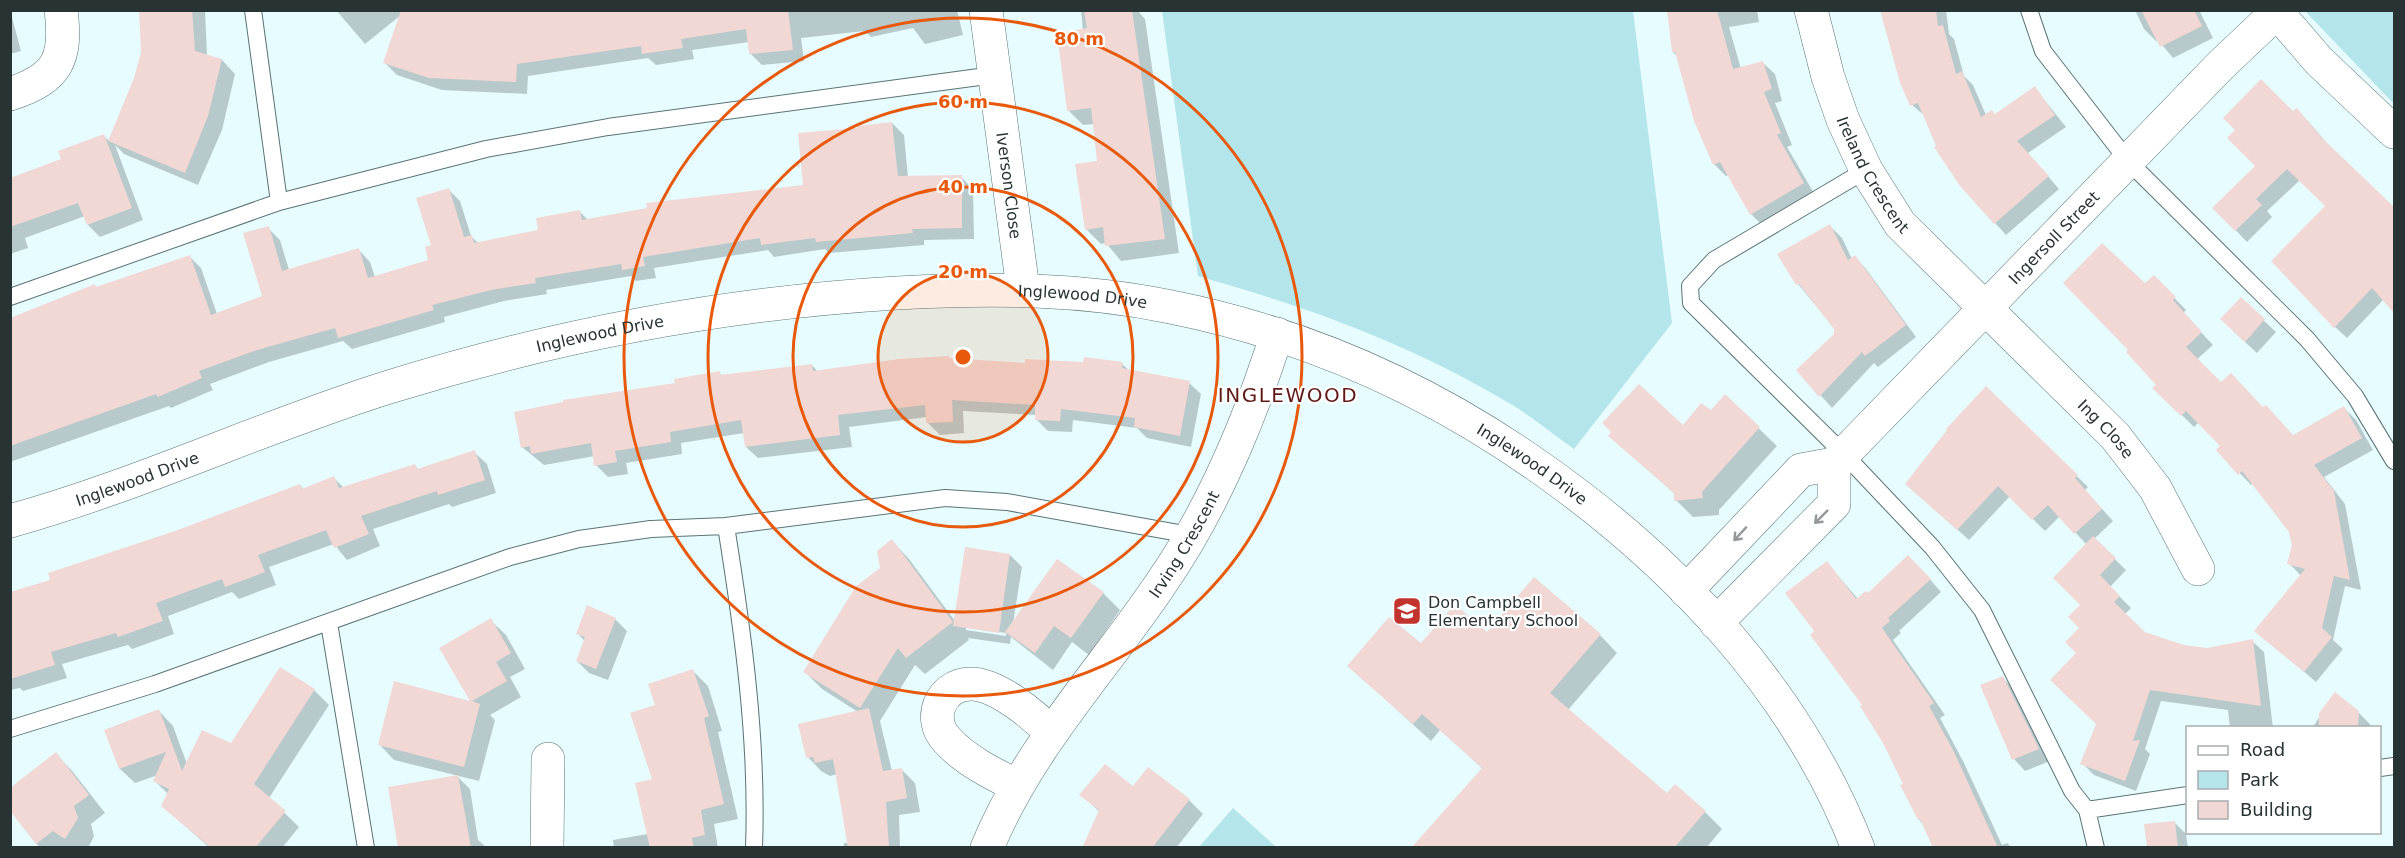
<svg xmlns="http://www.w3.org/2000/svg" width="2405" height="858" font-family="'DejaVu Sans',sans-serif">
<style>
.green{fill:#b3e5ea}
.shadow{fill:#0003;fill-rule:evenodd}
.building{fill:#f1d8d4}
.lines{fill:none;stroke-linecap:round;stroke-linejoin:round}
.lane-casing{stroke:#5b7375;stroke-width:18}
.street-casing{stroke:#5b7375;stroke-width:34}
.secondary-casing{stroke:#5b7375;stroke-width:34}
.lane{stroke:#fff;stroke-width:16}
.street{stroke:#fff;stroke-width:33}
.secondary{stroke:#fff;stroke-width:33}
.oneway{stroke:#94999a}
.ring{fill:none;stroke:#e8590c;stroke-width:3}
.labels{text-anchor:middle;stroke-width:4.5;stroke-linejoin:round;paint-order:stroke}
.street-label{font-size:16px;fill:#283334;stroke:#fff}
.poi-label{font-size:16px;fill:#283334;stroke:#fff;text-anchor:start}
.quarter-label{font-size:20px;letter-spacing:1.5px;fill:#5f1a16;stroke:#fff}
.centre{fill:#e8590c;stroke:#fff;stroke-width:3}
.ring-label{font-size:18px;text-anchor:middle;font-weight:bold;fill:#e8590c;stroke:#fff;stroke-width:4.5;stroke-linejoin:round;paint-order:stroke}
</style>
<rect width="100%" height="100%" fill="#e7fcfe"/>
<!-- green -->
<path class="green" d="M2308,10L2394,11V104L2306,12Z
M1162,11H1633L1672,323L1574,449C1554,435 1535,419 1514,406C1413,345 1311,308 1198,276Z
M1233,808L1276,847H1199Z"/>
<!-- shadow -->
<path class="shadow" d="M10,10L21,51L10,54Z
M141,10H205L207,56L222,60L235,74L222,130L198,185L124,154L115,145L143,220L100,237L88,225L85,216L25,238L28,248L10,254V179L63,160L104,136L109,141L135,79L143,52Z
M336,10H957L963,35L925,44L913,28L871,37L865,31L801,38L804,61L762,65L750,53L749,42L692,50L694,59L656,65L648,58L528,76L527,94L442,90L397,75L385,63L401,15L365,44Z
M1081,10H1137L1145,19L1179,253L1121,261L1106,243L1101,244L1086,229L1099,162L1094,124L1083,125L1068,110L1083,31Z
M1668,10H1757L1759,22L1729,27L1741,69L1763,63L1775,74L1782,101L1775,103L1792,145L1787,147L1815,195L1763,226L1751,214L1729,175L1726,176L1714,164L1677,56L1673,52Z
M1883,10H1946L1949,34L1954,39L1964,76L1973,85L1986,115H1995L2035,88L2066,127L2028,153L2059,189L2006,235L1961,185L1938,146L1925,116L1912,105Z
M2135,10H2199L2213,38L2173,58L2158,40L2156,41L2144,29Z
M2293,113L2308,121L2331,148L2394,210V311L2384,299L2347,338L2335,327L2327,207L2300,180L2267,211L2272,217L2247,242L2214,208L2257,166Z
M892,123L904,135L908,177H961L973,189L974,239L924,240V245L829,253L825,249L774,257L768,250L654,268L656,278L636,281L631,276L546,290L547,294L504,301L444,317L445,322L352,349L343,341L269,362L210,384L213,390L171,408L169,406L10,462V319L189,256L201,268L217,314L263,297L268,228L280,240L289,270L358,249L370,262L375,277L430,261L448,189L460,201L471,236L479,244L540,231L579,211L589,221L804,187L859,130Z
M1830,226L1842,238L1852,259L1855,257L1866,269L1916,337L1878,367L1874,363L1832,408L1798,370L1836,335L1835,329L1798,284Z
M2154,277L2186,310L2183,313L2213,345L2196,360L2221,384L2264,409L2294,436L2344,408L2356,420L2373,450L2324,477L2345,504L2361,590L2345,586L2333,640L2343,649L2316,682L2256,631L2301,576L2289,563L2293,545L2291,531L2254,483L2251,485L2218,450L2223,446L2199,422L2194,427L2154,388L2158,385L2145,285Z
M2241,299L2276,332L2257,353L2233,331Z
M951,360L1027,364H1122L1130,371L1189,383L1201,394L1191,447L1147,438L1137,428L1073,420L1072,432L1048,431L1036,419V415L963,411L964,433L940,435L928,423L927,417L849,427L852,447L758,458L746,447L744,433L681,443L682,454L626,463L628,474L608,477L596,465L595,456L544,465L522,447L677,384L719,373L723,376L812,365L818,372Z
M1986,388L2088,487L2085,490L2113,521L2094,539L2126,570L2110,587L2131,608L2125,614L2144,633L2184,646L2207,649L2252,641L2264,652L2273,728H2230L2228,710L2161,701L2145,749L2150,754L2136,791L2094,775L2082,763L2097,724L2078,653L2087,545L2060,516L2045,531L2010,496L1969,540L1919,495Z
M1725,396L1777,446L1719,510V515L1693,517L1676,500V495L1610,436L1683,427L1711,412Z
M474,452L487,464L496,493L452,507L449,504L373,529L380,546L347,560L334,544L269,567L276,585L239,599L232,592L168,616L174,634L132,649L128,645L62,664L67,678L23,691L20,688L10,690V593L52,581L300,485L304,490L334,478L344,488L415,466L419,470Z
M892,541L909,559L955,621L1010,555L1022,567L1013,623L1103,593L1120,610L1089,655L1072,642L1053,670L1011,637L1010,644L968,638L969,640L925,674L915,665L880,721L892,771L901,769L915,783L920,812L899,815L900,848H844V843H849L837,774L830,776L821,771L808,757L858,712L822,689L805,672L882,569ZM966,627L1006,633V636L966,630Z
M1827,563L1858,599L1920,568L1941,592L1899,631L1901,633L1893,640L1945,715L1940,718L1964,763L2002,845L2007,843L2012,848H1938L1919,819L1905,785L1864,705L1816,632Z
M615,619L627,631L608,680L589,673L577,661L585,641L577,633Z
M490,620L506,635L525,669L510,677L521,697L490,715L495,720L479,781L394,760L379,744L473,703L441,649Z
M1487,634L1600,635L1617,653L1568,710L1667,796L1705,812L1722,829L1706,848H1413L1483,769L1440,730L1431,741L1349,666L1421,646Z
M281,669L314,690L329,705L269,798L299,827L282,848H210L178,820L168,794L155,781L158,775L135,783L120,769L106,731L159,711L173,726L187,764L231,745Z
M693,671L708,686L722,731L718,732L738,819L714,824L718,848H614L613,840L648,834L654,780L657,706Z
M2003,678L2015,690L2050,761L2025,771L2014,759Z
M2335,695L2358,712L2370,724V728H2312Z
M56,754L73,772L105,813L91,824L94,836L88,848H40L10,809Z
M458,777L470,789L478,840L487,848H411Z
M1134,788L1189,800L1203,814L1176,848H1083L1100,812L1081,795Z
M2174,822L2186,834L2188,848H2148Z"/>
<!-- building -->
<path class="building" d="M139,10H192L195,51L222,59L208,116L185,173L108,141L134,78L141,52Z
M401,10H788L793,50L749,54L746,29L681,39L683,48L642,54L641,46L517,64L516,82L429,78L383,63Z
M1084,10H1132L1165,239L1105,246L1103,227L1085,230L1075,164L1097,161L1091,108L1067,111L1057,33L1087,28Z
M1667,10H1717L1733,69L1763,61L1772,89L1764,92L1781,133L1777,135L1804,183L1750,215L1720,162L1713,165L1694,121L1675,52H1672Z
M1880,10H1936L1938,26L1943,25L1956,74L1962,71L1981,117L1992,110L1995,114L2035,86L2055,115L2017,141L2049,176L1994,224L1960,186L1934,147L1936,146L1918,103L1910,106L1900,83Z
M2141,10H2194L2202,26L2160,47Z
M2261,79L2293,111L2297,108L2321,137L2394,207V313L2372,288L2334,328L2271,261L2325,206L2287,169L2256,199L2262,205L2235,231L2212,208L2255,166L2227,138L2235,130L2223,118Z
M892,122L898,176L962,175V228L912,229L913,233L816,242L815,238L761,245L760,238L643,257L645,266L622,270L621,264L535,278L536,283L491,290L432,305L434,310L338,338L335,328L257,350L199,371L202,378L158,397L156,394L10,446V318L95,284L96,287L190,255L211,315L262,296L243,233L269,226L282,271L359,248L368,278L428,260L425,247L431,245L416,198L449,188L464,237L472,235L474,243L538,230L536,218L580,210L582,220L647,208L646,203L803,185L798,133L857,128V126Z
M104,134L132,208L87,225L78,203L10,227V178L61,159L58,151Z
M1830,224L1848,260L1855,255L1906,325L1865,356L1862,352L1819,397L1796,370L1834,334V329L1799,284L1796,285L1777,254Z
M2102,243L2145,283L2154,275L2176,297L2173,300L2202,332L2186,347L2221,382L2231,373L2263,407L2266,405L2293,435L2344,406L2362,438L2314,465L2334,491L2350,580L2334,576L2322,628L2332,637L2304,672L2254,631L2305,569L2287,564L2292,545L2289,532L2242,471L2238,475L2216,450L2220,446L2186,411L2181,416L2152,388L2156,385L2126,352L2128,350L2063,283Z
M2241,297L2265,319L2245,342L2220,319Z
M949,356V358L1025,363V359L1083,362L1084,357L1123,362L1122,368L1190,381L1180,436L1134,427L1135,418L1061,409L1060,421L1035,420V405L952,400L953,422L926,423L925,405L838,415L840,435L745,447L741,420L670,432L671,442L615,451L617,462L594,466L591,443L531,454L530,446L521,448L514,412L563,402V400L675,383L674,379L720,371V375L812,364L813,371L899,359Z
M1639,384L1683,425L1701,403L1711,410L1725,394L1760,427L1702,492L1703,498L1674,501V493L1608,436L1611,432L1602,423Z
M1986,386L2078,475L2075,478L2102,509L2074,534L2048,505L2032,520L1998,486L1957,530L1905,484L1947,430L1946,429Z
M475,450L485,480L438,495L437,491L361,516L369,534L334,548L326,530L258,555L265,572L225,587L222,579L156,603L163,621L118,637L116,633L51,652L55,665L10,679V592L50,580L48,573L175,531L300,484L302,489L334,476L339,488L415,464L417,469Z
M2093,536L2116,558L2100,575L2120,596L2114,602L2145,632L2184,645L2207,648L2253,639L2261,706L2150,690L2133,741L2140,740L2125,781L2080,764L2096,724L2050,680L2076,653L2065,642L2079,628L2068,617L2080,605L2053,578Z
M892,539L953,622L906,658L898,648L860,708L803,672L856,586L880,568L877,551Z
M965,547L1010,554L999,633L953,626Z
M1908,555L1931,579L1888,618L1890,621L1882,628L1934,703L1929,706L1953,750L1998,848H1933L1920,819L1918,820L1900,785L1903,784L1883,743L1860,706L1862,705L1810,635L1814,631L1785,593L1827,561L1856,599L1866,591L1868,593Z
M1057,559L1104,592L1071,638L1054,626L1035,653L1005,632Z
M1534,577L1601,634L1550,693L1667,793L1675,784L1706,811L1674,848H1411L1482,768L1422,714L1413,724L1347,666L1389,617L1421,643L1455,604L1487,632Z
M587,605L616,618L596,669L576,661L585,637L576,634Z
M491,618L511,653L496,662L507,681L472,701L480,704L464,767L378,745L394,681L470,701L439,648Z
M280,667L315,689L254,784L286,811L255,848H211L161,806L169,789L153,781L166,752L119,769L104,730L159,709L182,771L202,730L231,743Z
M693,669L709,716L704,718L724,804L701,810L705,835L692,838L694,848H650L635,783L652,779L630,713L655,705L648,684Z
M2003,676L2039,749L2012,760L1980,685Z
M2335,692L2359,711L2358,728H2319V713Z
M869,708L883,771L902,768L907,798L886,802L889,848H848L833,759L815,763L813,757L806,758L798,724Z
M56,752L89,795L74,806L78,818L65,839L53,831L36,844L10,811V788Z
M1105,764L1133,786L1148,767L1190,799L1152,848H1082L1099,810L1079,795Z
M458,775L471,848H398L388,787Z
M2175,821L2178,848H2147L2144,824Z"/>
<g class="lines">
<!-- lane casing -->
<g class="lane-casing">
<path id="lane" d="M253,10L279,202
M2029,10L2043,51L2128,161L2307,339L2355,396L2394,461
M1866,170L1714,260L1690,286L1691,303L1844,454L1932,547L1982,610L2072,791L2087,810L2096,848
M10,297L279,202L486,149L608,127L994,75
M726,526C743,632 758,740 754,848
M329,623L366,848
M10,729L155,684L510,557L579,539L651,529L726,526L945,498L1007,502L1190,535
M2380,768L2394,766
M2087,810L2188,795"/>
</g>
<!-- street casing -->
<g class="street-casing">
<g id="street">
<path id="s1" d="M986,10L1023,289"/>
<path id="s2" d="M1811,10L1828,77L1843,120L1866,170L1900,224L2115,436L2155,488L2198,569"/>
<path d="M2275,10L2319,61L2394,132"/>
<path d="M10,94C59,78 67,58 61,10"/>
<path id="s3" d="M1686,591L1801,470L1834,464L2221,65L2276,13"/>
<path d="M1716,623L1834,504V464"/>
<path d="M1017,786C993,774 965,760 947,740C927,719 940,685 970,684C996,683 1035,716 1051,733"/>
<path d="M547,848L548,759"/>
<path id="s4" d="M987,848C1028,748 1103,670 1162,582C1213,508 1250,419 1277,334"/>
</g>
</g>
<!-- secondary casing -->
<g class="secondary-casing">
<g id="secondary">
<path id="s5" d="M10,521C140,485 261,427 389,387C554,336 725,303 897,293C989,288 1080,288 1171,307C1306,334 1433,391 1545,471C1679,566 1798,693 1858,848"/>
</g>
</g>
<!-- lane -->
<use href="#lane" class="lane"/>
<!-- street -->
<use href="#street" class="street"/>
<!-- secondary -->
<use href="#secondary" class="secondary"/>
</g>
<!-- one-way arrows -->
<defs><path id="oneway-shaft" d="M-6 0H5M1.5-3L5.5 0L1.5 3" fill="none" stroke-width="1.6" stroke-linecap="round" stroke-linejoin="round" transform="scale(1.5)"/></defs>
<g class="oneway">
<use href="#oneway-shaft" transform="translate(1821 517) rotate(135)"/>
<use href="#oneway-shaft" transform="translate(1740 534) rotate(133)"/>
</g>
<!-- distance rings -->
<circle cx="963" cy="357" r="85" fill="#e8590c" fill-opacity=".12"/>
<g class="ring">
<circle cx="963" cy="357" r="85"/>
<circle cx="963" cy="357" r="170"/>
<circle cx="963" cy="357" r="255"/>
<circle cx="963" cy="357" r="339"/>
</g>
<!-- icons -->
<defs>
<g id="school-square" transform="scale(1.5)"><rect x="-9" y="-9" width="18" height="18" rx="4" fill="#c1332c" stroke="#fff"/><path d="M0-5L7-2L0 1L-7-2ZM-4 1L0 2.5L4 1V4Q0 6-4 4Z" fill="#fff"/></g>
</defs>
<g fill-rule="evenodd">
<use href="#school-square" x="1407" y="611"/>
</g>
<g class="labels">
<!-- street labels -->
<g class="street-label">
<text dy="6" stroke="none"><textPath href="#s2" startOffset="177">Ireland Crescent</textPath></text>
<text dy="6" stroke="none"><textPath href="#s1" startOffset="177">Iverson Close</textPath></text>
<text dy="6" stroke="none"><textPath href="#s3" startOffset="516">Ingersoll Street</textPath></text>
<text dy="6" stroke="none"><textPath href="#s5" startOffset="1106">Inglewood Drive</textPath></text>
<text dy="6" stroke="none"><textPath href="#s5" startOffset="620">Inglewood Drive</textPath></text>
<text dy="6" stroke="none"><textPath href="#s2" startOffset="524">Ing Close</textPath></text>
<text dy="6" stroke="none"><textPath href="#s5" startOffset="1592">Inglewood Drive</textPath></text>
<text dy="6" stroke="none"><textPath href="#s5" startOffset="134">Inglewood Drive</textPath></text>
<text dy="6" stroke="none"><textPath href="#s4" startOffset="363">Irving Crescent</textPath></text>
</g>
<!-- poi labels -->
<g class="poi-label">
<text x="1428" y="608">Don Campbell<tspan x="1428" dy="18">Elementary School</tspan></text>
</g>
<!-- quarter labels -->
<g class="quarter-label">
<text x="1288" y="402">INGLEWOOD</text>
</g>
</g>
<circle cx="963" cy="357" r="9" class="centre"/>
<g class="ring-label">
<text x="1079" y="45">80 m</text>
<text x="963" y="108">60 m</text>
<text x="963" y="193">40 m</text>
<text x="963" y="278">20 m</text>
</g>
<!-- border -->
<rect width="2405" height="858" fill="none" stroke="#283334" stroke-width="24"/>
<!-- legend -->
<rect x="2186" y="726" width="195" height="108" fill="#ffffff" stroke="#a9adae" stroke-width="1.5"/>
<rect x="2198" y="746" width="30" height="9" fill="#ffffff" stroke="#a9adae" stroke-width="1.5"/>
<text x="2240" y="756" font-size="18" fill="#283334">Road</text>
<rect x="2198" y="771" width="30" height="18" fill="#b3e5ea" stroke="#a9adae" stroke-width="1.5"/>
<text x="2240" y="786" font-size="18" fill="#283334">Park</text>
<rect x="2198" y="801" width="30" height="18" fill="#f1d8d4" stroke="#a9adae" stroke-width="1.5"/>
<text x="2240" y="816" font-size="18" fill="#283334">Building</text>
</svg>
